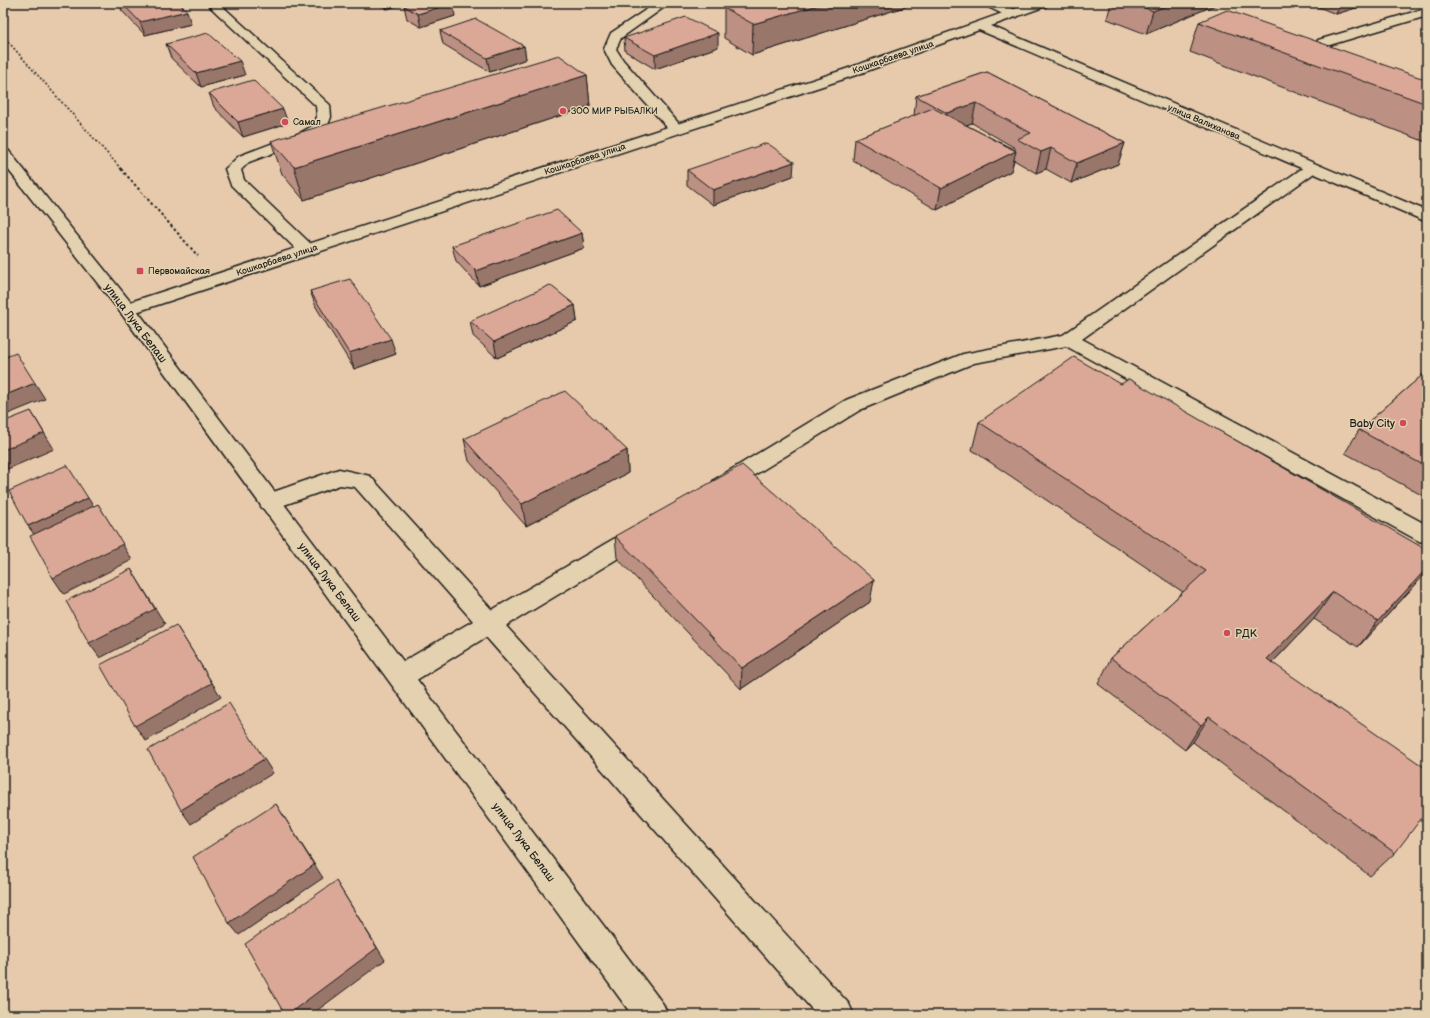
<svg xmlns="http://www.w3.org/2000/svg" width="1430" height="1018" font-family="'Balsamiq Sans',sans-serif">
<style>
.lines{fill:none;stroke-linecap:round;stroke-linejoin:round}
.lane-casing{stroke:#1c1c1c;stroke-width:3}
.street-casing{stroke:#1c1c1c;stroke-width:3}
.secondary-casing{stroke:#1c1c1c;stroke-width:3}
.path-far1{stroke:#1c1c1c;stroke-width:1.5;stroke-dasharray:2 2;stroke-linecap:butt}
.path{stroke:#1c1c1c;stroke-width:2;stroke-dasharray:2.5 2.5;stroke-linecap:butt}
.lane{fill:#e3d1af;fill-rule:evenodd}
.street{fill:#e3d1af;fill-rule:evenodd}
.secondary{fill:#e3d1af;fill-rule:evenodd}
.wall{fill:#bc9082;stroke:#1c1c1c;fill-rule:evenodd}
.shaded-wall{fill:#99766a;stroke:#1c1c1c}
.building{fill:#dba897;stroke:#1c1c1c}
.poi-dot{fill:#d1495b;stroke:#e3d1af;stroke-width:1.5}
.labels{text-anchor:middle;stroke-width:3;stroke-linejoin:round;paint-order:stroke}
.far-street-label{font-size:9px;fill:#1c1c1c;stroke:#e3d1af}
.far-poi-label{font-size:9px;fill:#1c1c1c;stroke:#e3d1af;text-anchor:start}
.street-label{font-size:11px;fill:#1c1c1c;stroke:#e3d1af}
.poi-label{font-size:11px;fill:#1c1c1c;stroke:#e3d1af;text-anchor:end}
</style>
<rect width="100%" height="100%" fill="#e7caac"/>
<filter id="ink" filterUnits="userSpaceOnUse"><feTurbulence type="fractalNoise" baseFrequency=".025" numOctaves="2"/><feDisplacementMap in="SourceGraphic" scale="8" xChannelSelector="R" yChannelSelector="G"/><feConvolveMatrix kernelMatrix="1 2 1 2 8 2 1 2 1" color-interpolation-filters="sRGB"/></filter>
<g filter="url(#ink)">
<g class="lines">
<!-- lane casing -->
<g class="lane-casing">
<path id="lane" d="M206,3H219L330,105L331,117L326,130L310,139L249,162L241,170L244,180L313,246L315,250L313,254L307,255L301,254L231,185L225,169L239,156L300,133L314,125L317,117L316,106Z
M656,3H670L621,38L616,49L623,60L681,126L683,129L681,132L676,133L671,132L612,65L604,49L611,33Z
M984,3H1000L1017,11L1019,14L1017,17H1009L986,6Z
M1427,8V16L1323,47L1318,46L1317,43L1318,40Z
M1312,163L1317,165L1320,168L1317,171L1082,339L1427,525V543L1419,541L1066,346L974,363L860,410L730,490L722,493L714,490L711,485L714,480L846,400L963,354L1063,335L1307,165Z
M339,469L370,476L492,610L634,527L642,525L650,527L653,533L650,539L506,626L849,1004L854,1015H817L486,637L410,684L401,687L392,684L388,676L392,668L473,621L355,487L340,485L270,510L262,508L259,502L262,496Z"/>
</g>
<!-- street casing -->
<g class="street-casing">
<path id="street" d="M1031,3H1048L1046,6L991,26L1427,211V222L979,30L856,75L133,313L127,314L121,313L118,309L121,305L846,69Z"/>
</g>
<!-- secondary casing -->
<g class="secondary-casing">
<path id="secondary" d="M3,148L8,150L133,305L663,1004L668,1015H632L121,313L3,163Z"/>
</g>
<!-- path-far1 -->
<path class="path-far1" d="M3,36L122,170"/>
<!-- path -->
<path class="path" d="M121,169L198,256"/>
<!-- lane -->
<use href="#lane" class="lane"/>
<!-- street -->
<use href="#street" class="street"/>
<!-- secondary -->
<use href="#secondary" class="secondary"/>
</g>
<!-- wall -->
<path class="wall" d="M119,3H179L191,24L145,35L122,11Z
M377,3H406L387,9Z
M917,3L752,55L724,38V8Z
M1111,3H1220L1146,34L1107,19Z
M1308,3H1360L1359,7L1336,14Z
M404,6L455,16L421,27L407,19Z
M1199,22L1427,80V142H1426L1190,52Z
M440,31L524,46L526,59L490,72L443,44Z
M624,38L718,47L655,69L625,51Z
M166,44L245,75L201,87L171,58Z
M987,72L1125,143L1118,164L1071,183L1046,169L1036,173L1014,160L1011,171L937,210L853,160L855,139L914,116L916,96ZM972,123L1015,148V150L966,125Z
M587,75L590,106L304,200L282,174L271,141Z
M209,93L288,123L243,137L214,107Z
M687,170L793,176L713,205L687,185Z
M582,233L584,248L479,286L456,261L452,246Z
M310,291L396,354L354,369L316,307Z
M575,305L577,321L497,358L473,336L470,321Z
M1427,371V498L1345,453L1359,430Z
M1121,384L1427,550V570L1417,583L1358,647L1314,619L1272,663L1395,853L1370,876L1193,742L1185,750L1098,684L1111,658L1183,592L972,450L979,422Z
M464,439L627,450L628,473L526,526L469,461Z
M615,536L870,602L741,689L617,558Z"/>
<!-- shaded-wall -->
<path class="shaded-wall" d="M385,3H406L387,9Z
M453,3L455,16L421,27L418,14Z
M825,3H917L752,55L753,24Z
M1172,3H1220L1146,34L1153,11Z
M1341,3H1360L1359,7L1336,14Z
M187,11L191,24L145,35L140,22Z
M718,33V47L655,69V55Z
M524,46L526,59L490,72L487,58Z
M240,61L245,75L201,87L196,73Z
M587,75L590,106L304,200L294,167Z
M976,103L972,123L943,133L947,113Z
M283,109L288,123L243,137L238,122Z
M1125,143L1118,164L1071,183L1077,163Z
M1051,148L1046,169L1036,173L1041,152Z
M1016,151L1011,171L937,210L941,188Z
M794,162L793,176L713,205V190Z
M582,233L584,248L479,286L476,271Z
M575,305L577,321L497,358L494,342Z
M391,339L396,354L354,369L349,353Z
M35,383L45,399L3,416V396Z
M31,411L54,449L3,471V450Z
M627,450L628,473L526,526L522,504Z
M88,498L98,513L39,541L28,526Z
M98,504L132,560L64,594L53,578Z
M1427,568V570L1417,583L1358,647L1378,621Z
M131,569L165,624L100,658L89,643Z
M874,580L870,602L741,689L742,668Z
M1333,592L1314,619L1250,686L1267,659Z
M176,625L221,697L146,741L135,726Z
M1209,717L1193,742L1185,750L1201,725Z
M264,759L273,773L191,824L181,810Z
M276,804L323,878L239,935L229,923Z
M336,881L385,960L311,1015H287Z"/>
<!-- building -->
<path class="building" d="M122,3H179L187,11L140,22Z
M414,3H453L418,14L404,6Z
M743,3H825L753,24L724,8Z
M1132,3H1172L1153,11Z
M1227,10L1427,80V104L1199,22Z
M686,17L718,33L655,55L624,38Z
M476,19L524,46L487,58L440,31Z
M208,33L240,61L196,73L166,44Z
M559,55L587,75L294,167L271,141Z
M987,72L1125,143L1077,163L1051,148L1041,152L1017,139L1031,133L976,103L947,113L916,96Z
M253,80L283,109L238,122L209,93Z
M933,108L1016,151L941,188L855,139Z
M767,143L794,162L713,190L687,170Z
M557,210L582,233L476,271L452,246Z
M350,279L391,339L349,353L310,291Z
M550,285L575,305L494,342L470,321Z
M16,353L35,383L3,396V358Z
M1074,357L1121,384L1129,379L1427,550V568L1378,621L1333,592L1267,659L1427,769V811L1395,853L1209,717L1201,725L1111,658L1206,571L979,422Z
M1427,371V467L1359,430Z
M565,391L627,450L522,504L464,439Z
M31,411L44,433L3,450V422Z
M67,465L88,498L28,526L9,491Z
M742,465L874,580L742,668L615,536Z
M98,504L123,544L53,578L30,536Z
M131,569L155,609L89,643L66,601Z
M176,625L212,683L135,726L100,665Z
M229,703L264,759L181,810L148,750Z
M276,804L314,865L229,923L193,857Z
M336,881L377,948L287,1015H285L245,944Z"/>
</g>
<!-- markers -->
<g class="poi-dot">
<circle cx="563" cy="111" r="4"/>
<circle cx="285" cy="122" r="4"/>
<rect x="136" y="267" width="8" height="8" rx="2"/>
<circle cx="1403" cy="423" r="4"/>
<circle cx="1227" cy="633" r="4"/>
</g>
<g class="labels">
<!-- far-street labels -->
<g class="far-street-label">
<text transform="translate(893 57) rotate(-19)" y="3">Кошкарбаева улица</text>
<text transform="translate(1204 122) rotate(23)" y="3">улица Валиханова</text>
<text transform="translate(585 159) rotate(-18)" y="3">Кошкарбаева улица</text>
<text transform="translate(277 260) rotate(-18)" y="3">Кошкарбаева улица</text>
</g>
<!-- far-poi labels -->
<g class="far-poi-label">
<text x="571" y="114">ЗОО МИР РЫБАЛКИ</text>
<text x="293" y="125">Самал</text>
<text x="148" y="274">Первомайская</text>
</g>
<!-- street labels -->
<g class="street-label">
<text transform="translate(136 323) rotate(53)" y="4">улица Лука Белаш</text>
<text transform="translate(330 582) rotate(53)" y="4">улица Лука Белаш</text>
<text transform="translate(524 842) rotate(53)" y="4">улица Лука Белаш</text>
</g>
<!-- poi labels -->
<g class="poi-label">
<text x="1395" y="427">Baby City</text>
<text x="1235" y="637" text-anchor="start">РДК</text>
</g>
</g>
<!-- margin -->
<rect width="1430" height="1018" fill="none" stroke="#e3d1af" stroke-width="16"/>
<rect x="8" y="8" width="1414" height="1002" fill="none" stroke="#1c1c1c" stroke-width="1.5" filter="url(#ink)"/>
</svg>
